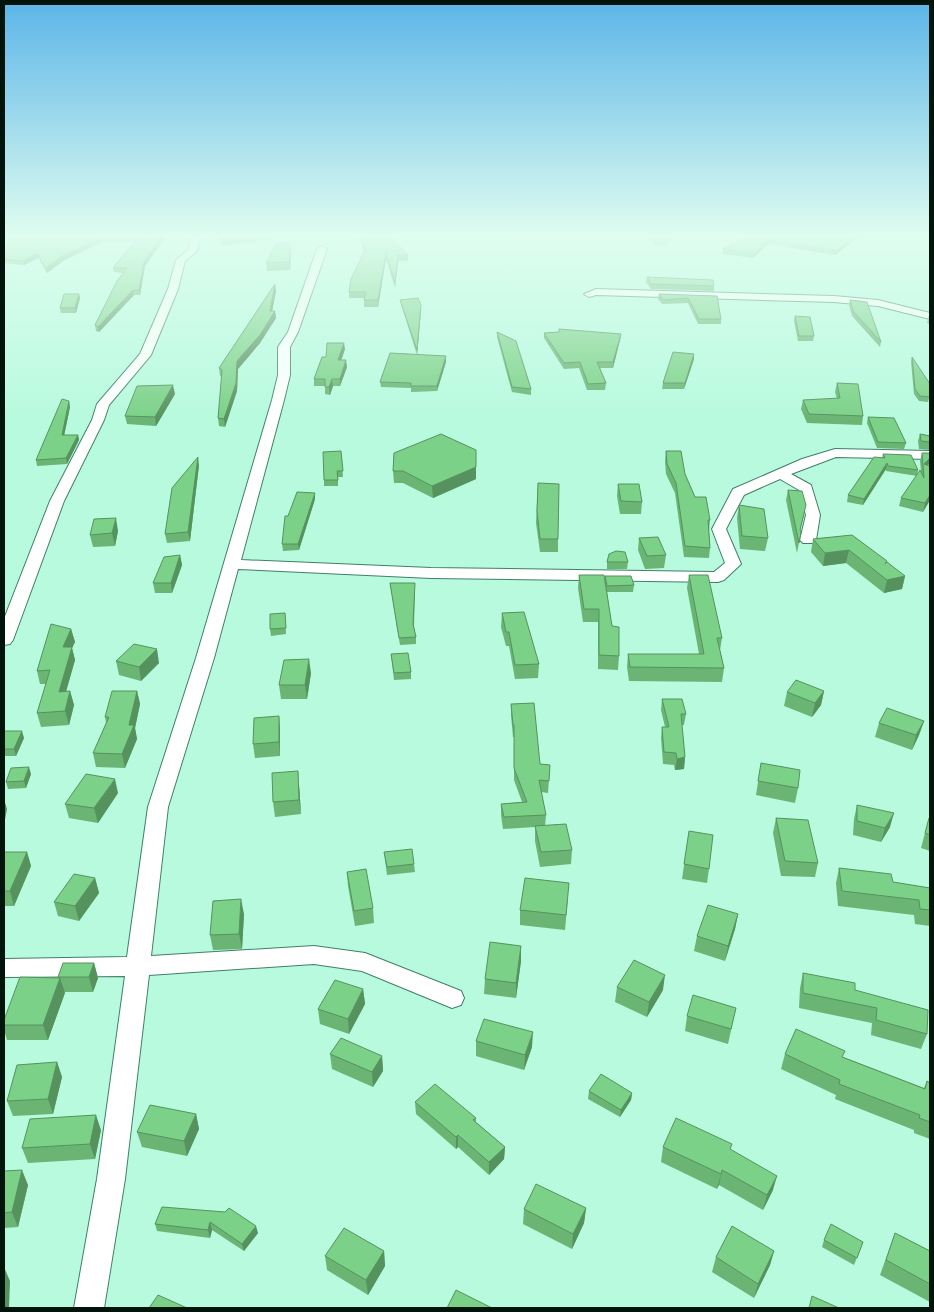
<svg xmlns="http://www.w3.org/2000/svg" width="934" height="1312" font-family="Cabin,sans-serif">
<style>
.lines{fill:none;stroke-linecap:round;stroke-linejoin:round}
.minor-casing{stroke:#3f8068;stroke-width:2}
.minor{fill:#fff;fill-rule:evenodd}
.wall{fill:#6ab474}
.shaded-wall{fill:#56925e}
.building{fill:#7bd187;stroke:#56925e}
</style>
<rect width="100%" height="100%" fill="#b7fade"/>
<g class="lines">
<!-- minor casing -->
<g class="minor-casing">
<path id="minor" d="M192,236H201L197,251L185,261L178,289L151,355L109,405L104,420L64,501L13,640L10,644L4,645V619L50,501L92,420L97,404L140,354L168,289L176,260L188,250Z
M322,246L327,249L298,332L290,347V375L284,400L241,560L431,568L714,572L725,563L712,529L733,489L802,459L835,449L930,451V459L836,457L791,474L811,485L820,515L816,540L813,543H803L800,540L806,515L799,490L780,479L744,495L726,529L741,564L724,580L718,582L431,578L238,569L214,658L168,807L151,956L314,946L365,953L461,991L464,998L461,1005L452,1008L362,971L314,964L149,975L125,1179L104,1308H74L97,1179L125,976L4,977V959L127,957L148,807L196,658L272,400L278,375V347L288,332L317,249Z
M596,289L834,296L878,300L930,313V319L878,306L834,302L596,295L589,297L584,294Z"/>
</g>
<!-- minor -->
<use href="#minor" class="minor"/>
</g>
<!-- wall -->
<path class="wall" d="M4,236H166L145,266L140,295H134L99,332L96,331L95,325L123,273L114,272L113,268L134,242H102L63,261L47,273L38,258L24,265L4,263Z
M359,236H390L408,255V261H398L395,288L386,259L378,307H364V298H349V292L364,252Z
M653,236H668L667,246L653,245Z
M745,236L797,242L860,236L835,255L768,244L753,258L723,254V249L743,240Z
M291,247V255L290,270L267,271L266,263Z
M647,277L714,286V291L651,289L646,282Z
M275,284L276,291L272,311H275L276,318L260,343L238,369L237,391L225,427L219,426L218,418L222,377L220,376L219,368Z
M79,294L80,298L76,313H61L60,308Z
M659,294L717,296L721,319V324H698L688,303L662,304L658,299Z
M400,300L421,310L417,355L446,356V362L437,391L411,392V388L381,387L380,382L417,355L401,304Z
M850,300L881,342L880,347L852,316L849,305Z
M929,315H930V324L927,323Z
M795,316L814,336L813,341H798L794,321Z
M497,332L531,389V395L512,392L497,337Z
M544,333L621,334L620,340L613,368H600L606,383L605,390H587L579,368L564,369L544,338Z
M345,349L341,360L347,367L340,386H333L330,395L325,394V386H314V379L326,357Z
M912,357L930,394L928,402L919,401L914,394L911,362Z
M694,359L684,389H662L663,383Z
M837,383L863,416L862,425L807,423L801,409L803,400L837,399L835,392Z
M175,394L156,426L127,424L125,416Z
M69,401L70,407L64,435H78L79,440L67,464L37,466L36,460Z
M868,417L906,443L904,449L877,448L867,423Z
M920,434L930,436V450L919,449L918,441Z
M341,451L343,477H338V486H324V480Z
M666,451L685,474L695,497L710,520L709,531L710,548L709,558L684,557L675,493L666,474L665,461Z
M394,453L476,479L433,498L403,483H394L393,471Z
M922,453H930V463L928,465L930,500L923,512L899,506L901,498L917,476L886,471V469L863,505L847,502L848,495L882,458L883,454L918,470L917,475L921,471L920,461Z
M199,465L190,541L167,543L165,534Z
M538,483L558,539V552H540L536,523Z
M618,484L642,502L641,514H620L617,496Z
M788,490L804,515L800,530L801,532L797,553L786,500Z
M315,499L299,550L283,551L282,544L288,516Z
M739,505L768,538L765,551L740,549L737,518Z
M118,531L115,546L93,547L90,535Z
M852,535L886,563L905,576L902,589L884,593L846,563L823,566L811,552L813,539Z
M639,538L666,555L664,568L645,569L638,550Z
M180,555L182,565L172,593H155L153,583Z
M607,562H628L627,569H607Z
M579,575L605,582V576L634,585L633,592H607L612,626L619,656L618,670L598,669V622H583L578,588Z
M689,575L722,638L720,650L724,668L722,682L629,681L627,667L628,654H699L687,588Z
M390,583L415,590L414,627L416,637V644L400,645L391,590Z
M285,613L286,634L271,636L270,629Z
M502,613L539,664L538,678L515,679L509,646H506L501,627Z
M71,629L75,642L72,648L75,660L66,691H70L74,705L69,725L41,727L37,713L46,684H40L37,671Z
M391,654L411,672V679L394,680Z
M116,661L159,663L141,681L119,675Z
M311,673L307,699H281L279,685Z
M137,691L140,704L135,728L137,739L125,768L96,767L93,753L106,723L105,717Z
M824,691L821,705L812,717L784,706L787,692Z
M662,699L686,714L684,725H682L685,757L684,769L675,770L674,765L663,764L661,738L662,727H665L661,710Z
M511,704L540,764L550,765L548,793L541,792L546,815L545,826L572,850L571,864L540,867L535,841V827L503,829L501,815V804L522,802L514,780V737H513L511,715Z
M279,716L280,730V756L255,758L253,744Z
M924,721L919,735L912,750L875,737L879,723Z
M4,731L24,738L16,756H4Z
M761,763L798,788L795,803L756,795Z
M31,774L26,788L8,789L6,782Z
M299,785L301,814L275,817L273,802Z
M118,793L98,823L69,818L65,804Z
M857,805L890,827L881,842L853,835L854,819Z
M776,818L818,863L815,877L781,876L773,833Z
M929,818H930V851L921,848Z
M689,831L709,869L707,883L682,879Z
M4,852H27L31,866L14,906H4Z
M384,852L414,864L415,872L387,875Z
M839,868L893,882L930,888V926L915,924L914,915L838,906L836,883Z
M347,872L373,908L374,923L355,926L348,886Z
M95,878L99,893L79,921L58,916L54,902Z
M568,898L565,930L520,925V910Z
M244,914L242,949L213,950L210,935Z
M738,914L735,929L725,961L694,951L697,936Z
M521,946V961L516,998L484,994L485,979Z
M94,963L98,978L93,992H65L48,1040H7L4,1030V1020L58,978Z
M803,973L855,990L927,1034L921,1049L871,1035L872,1023L799,1008L800,988Z
M617,987L663,990L647,1017L615,1002Z
M363,989L365,1004L349,1034L320,1024L318,1009Z
M736,1008L728,1044L685,1031L687,1016Z
M476,1041L532,1047L524,1070L476,1056Z
M330,1054L382,1056L383,1071L373,1087L332,1069Z
M785,1054L843,1057L924,1088L927,1081L930,1083V1139L914,1133V1130L835,1099L836,1095L781,1069Z
M57,1062L62,1077L53,1114L13,1116L7,1101Z
M589,1091L632,1093L631,1100L620,1117L588,1099Z
M415,1102L476,1118V1122L505,1147L504,1159L489,1175L458,1147L456,1149L416,1114Z
M196,1114L199,1129L187,1156L142,1147L137,1132Z
M101,1130L95,1159L28,1163L22,1148Z
M663,1147L731,1150L773,1190L763,1210L719,1185L717,1189L661,1162Z
M4,1171L28,1185L18,1227L4,1228Z
M162,1207L258,1233L244,1251L212,1230L210,1238L157,1231L155,1224Z
M586,1208L584,1223L572,1249L523,1224L524,1209Z
M895,1233L930,1251V1302L880,1275Z
M824,1240L863,1242L854,1265L822,1247Z
M384,1251L385,1266L368,1295L327,1270L325,1256Z
M774,1251L770,1265L754,1298L712,1272L716,1257Z"/>
<!-- shaded-wall -->
<path class="shaded-wall" d="M162,236H166L145,266L140,295L139,290L144,262Z
M247,236H272V239L222,246L221,239Z
M855,236H860L835,255L836,251Z
M101,238L102,242L63,261L47,273L46,268L62,256Z
M768,240V244L753,258L754,254Z
M291,247V255L290,270L289,262Z
M37,253L38,258L24,265L23,261Z
M386,253V259L378,307V300Z
M398,255V261L395,288V282Z
M275,284L276,291L271,317L275,311L276,318L260,343L238,369L237,391L225,427L224,419L237,361L270,311Z
M133,290L134,295L99,332L98,327Z
M79,294L80,298L76,313L75,308Z
M421,305V310L417,355V350Z
M621,334L620,340L613,368V362Z
M344,343L345,349L339,367L338,360Z
M694,354V359L684,389L685,383Z
M446,356V362L437,391V386Z
M346,360L347,367L340,386V379Z
M332,379L333,386L330,395L329,387Z
M173,385L175,394L156,426L155,417Z
M69,401L70,407L63,441L62,435Z
M78,435L79,440L67,464L66,458Z
M198,457L199,465L190,541L188,532Z
M930,458V463L923,470L924,464Z
M887,463L886,469L863,505L864,499Z
M476,467V479L433,498L432,486Z
M315,493V499L299,550L298,544Z
M930,495V500L923,512L925,503Z
M116,518L118,531L115,546L112,533Z
M849,550L846,563L823,566L825,553Z
M180,555L182,565L172,593L171,583Z
M905,576L902,589L884,593L887,580Z
M71,629L75,642L72,648L75,660L62,706L59,692L63,647Z
M157,649L159,663L141,681L139,667Z
M309,659L311,673L307,699L305,685Z
M70,691L74,705L69,725L65,711Z
M137,691L140,704L135,728L137,739L125,768L122,754Z
M824,691L821,705L812,717L815,703Z
M279,716L280,730V756L279,742Z
M924,721L919,735L912,750L916,735Z
M22,731L24,738L16,756L14,749Z
M685,757L684,769L675,770L677,759Z
M29,767L31,774L26,788L24,781Z
M298,771L299,785L301,814L299,800Z
M115,779L118,793L98,823L94,808Z
M4,799L7,809L4,825Z
M894,813L890,827L881,842L885,828Z
M27,852L31,866L14,906L10,891Z
M95,878L99,893L79,921L75,906Z
M241,899L244,914L242,949L239,934Z
M738,914L735,929L725,961L728,946Z
M521,946V961L516,998V983Z
M94,963L98,978L93,992L89,977Z
M665,975L663,990L647,1017L649,1002Z
M60,978L65,993L48,1040L43,1025Z
M363,989L365,1004L349,1034L348,1019Z
M533,1032L532,1047L524,1070L525,1055Z
M382,1056L383,1071L373,1087L372,1072Z
M57,1062L62,1077L53,1114L48,1099Z
M632,1093L631,1100L620,1117L621,1110Z
M196,1114L199,1129L187,1156L184,1141Z
M96,1115L101,1130L95,1159L90,1144Z
M458,1135V1147L456,1149V1137Z
M505,1147L504,1159L489,1175V1162Z
M22,1170L28,1185L18,1227L12,1212Z
M722,1170L719,1185L717,1189L721,1174Z
M777,1176L773,1190L763,1210L767,1195Z
M586,1208L584,1223L572,1249L573,1234Z
M210,1222L212,1230L210,1238L208,1230Z
M256,1226L258,1233L244,1251L242,1244Z
M384,1251L385,1266L368,1295L366,1280Z
M774,1251L770,1265L754,1298L758,1284Z
M4,1267L10,1281L9,1308H4Z"/>
<!-- building -->
<path class="building" d="M11,236H162L144,262L139,290H133L98,327L95,325L117,281L127,268H113L138,238H101L62,256L46,268L37,253L23,261L4,259V239Z
M221,236H247L221,239Z
M361,236H390L408,255H398L395,282L386,253L378,300H364L366,292H349L351,279L366,248H364Z
M653,236H668V241L653,240Z
M745,236H795L797,242L809,236H855L836,251L768,240L754,254L723,249L743,240Z
M285,242L291,247L289,262L266,263L277,243Z
M647,277L713,280L714,286L651,284Z
M275,284L270,311H275L260,335L237,361L236,383L224,419L218,418L222,370L219,368Z
M64,294H79L75,308H60Z
M659,294L717,296L721,319H699L688,298L663,300Z
M418,298L421,305L417,350L400,300Z
M850,300L867,302L881,342L853,311Z
M795,316L810,317L814,336H799Z
M559,329L621,334L613,362H597L606,383L588,384L580,362L564,363L544,333L559,332Z
M497,332L516,341L531,389L512,387Z
M327,343H344L338,360H346L340,379H332L329,387H325V379H314L322,357H326Z
M673,352L694,354L685,383H663Z
M390,353L446,356L437,386H411V383L380,382Z
M912,357L930,384V397L920,396L915,389Z
M837,383L858,384L863,416L809,414L803,400L840,398Z
M173,385L155,417L125,416L137,386Z
M62,399L69,401L62,435H78L66,458L36,460Z
M868,417L894,418L906,443L878,442Z
M441,434L476,450V467L432,486L403,471H393L394,453Z
M920,434L930,436V442L921,441Z
M341,451L343,471H337L338,480H324L323,452Z
M666,451H681L685,474L695,497H706L710,520H708L710,548L685,546L676,483L667,464Z
M922,453H930V458L924,464L930,466V495L925,503L901,498L920,470L924,478Z
M883,454L911,455L918,470L888,466L887,463L864,499L848,495L874,457L885,458Z
M198,457L188,532L165,534L172,488Z
M538,483L559,484L558,539H540L537,511Z
M618,484H639L642,502L621,501Z
M788,490L802,491L806,505L800,530L801,532L799,543Z
M297,492L315,493L298,544H282L285,516H288Z
M739,505L764,509L768,538L742,536Z
M116,518L112,533L90,535L94,519Z
M852,535L887,561L885,564L887,562L905,576L887,580L849,550L825,553L813,539Z
M658,537L666,555L647,556L639,538Z
M616,551L625,552L628,562H607L609,554Z
M180,555L171,583H153L164,557Z
M579,575H604L612,626L619,627V656L599,655V609H584Z
M689,575H708L722,638H717L724,668L630,667L628,654H704Z
M605,576H631L634,585L607,586Z
M390,583H415L413,624L416,637L399,638Z
M524,612L539,664L515,665L509,632H506L502,613Z
M285,613L286,628L270,629V614Z
M51,624L71,629L63,647H72L59,692L70,691L65,711L37,713L50,670L37,671Z
M134,644L157,649L139,667L116,661Z
M408,653L411,672L394,673L391,654Z
M309,659L305,685H279L284,660Z
M796,680L824,691L815,703L787,692Z
M112,691H137L129,725H134L122,754L93,753L109,717H105Z
M662,699H682L686,714H681L685,757L677,759L676,753L664,752L662,727H669Z
M534,703L540,764L550,765L549,781L539,780L546,815L504,817L501,804L527,802L514,768V725H513L511,704Z
M887,708L924,721L916,735L879,723Z
M279,716V742L253,744L254,718Z
M4,731H22L14,749H4Z
M761,763L800,770L798,788L758,781Z
M29,767L24,781L6,782L11,768Z
M298,771L299,800L273,802L272,773Z
M86,774L115,779L94,808L65,804Z
M857,805L894,813L885,828L857,821Z
M776,818L808,820L818,863L785,861Z
M929,818H930V835L925,833Z
M566,824L572,850L541,852L535,826Z
M689,831L713,835L709,869L684,864Z
M412,849L414,864L387,867L384,852Z
M4,852H27L10,891H4Z
M839,868L891,874L893,882L930,888V910L920,909L919,900L842,891Z
M366,869L373,908L354,911L347,872Z
M74,874L95,878L75,906L54,902Z
M525,878L569,883L566,915L520,910Z
M241,899L239,934L210,935L213,901Z
M708,905L738,914L728,946L697,936Z
M490,942L521,946L516,983L485,979Z
M634,960L665,975L649,1002L617,987Z
M63,963H94L89,977H58Z
M803,973L855,983V990L928,1010L927,1034L876,1020L877,1008L803,993Z
M20,977L60,978L43,1025H4V1020Z
M335,980L363,989L348,1019L318,1009Z
M693,995L736,1008L731,1029L687,1016Z
M484,1019L533,1032L525,1055L476,1041Z
M796,1029L845,1051L842,1057L925,1089L927,1081L930,1083V1122L919,1118L920,1115L839,1084L840,1080L785,1054Z
M341,1038L382,1056L372,1072L330,1054Z
M57,1062L48,1099L7,1101L17,1065Z
M601,1074L632,1093L621,1110L589,1091Z
M435,1084L476,1118L473,1120L505,1147L489,1162L458,1135L456,1137L415,1102Z
M150,1105L196,1114L184,1141L137,1132Z
M96,1115L90,1144L22,1148L30,1119Z
M676,1118L732,1144L730,1149L777,1176L767,1195L722,1170L721,1174L663,1147Z
M22,1170L12,1212L4,1213V1171Z
M536,1184L586,1208L573,1234L524,1209Z
M162,1207L225,1212L229,1208L256,1226L242,1244L210,1222L208,1230L155,1224Z
M831,1224L863,1242L857,1258L824,1240Z
M732,1226L774,1251L758,1284L716,1257Z
M344,1228L384,1251L366,1280L325,1256Z
M895,1233L930,1251V1284L886,1260Z
M456,1290L492,1308H447Z
M158,1295L187,1308H149Z
M812,1296L839,1308H809Z"/>
<!-- sky -->
<linearGradient id="sky" x2="0" y2="1"><stop stop-color="#5bb5e8"/><stop offset="0.56" stop-color="#dffdf0"/><stop offset="1" stop-color="#dffdf0" stop-opacity="0"/></linearGradient>
<rect width="934" height="420" fill="url(#sky)"/>
<!-- border -->
<rect width="934" height="1312" fill="none" stroke="#00140b" stroke-width="10"/>
</svg>
